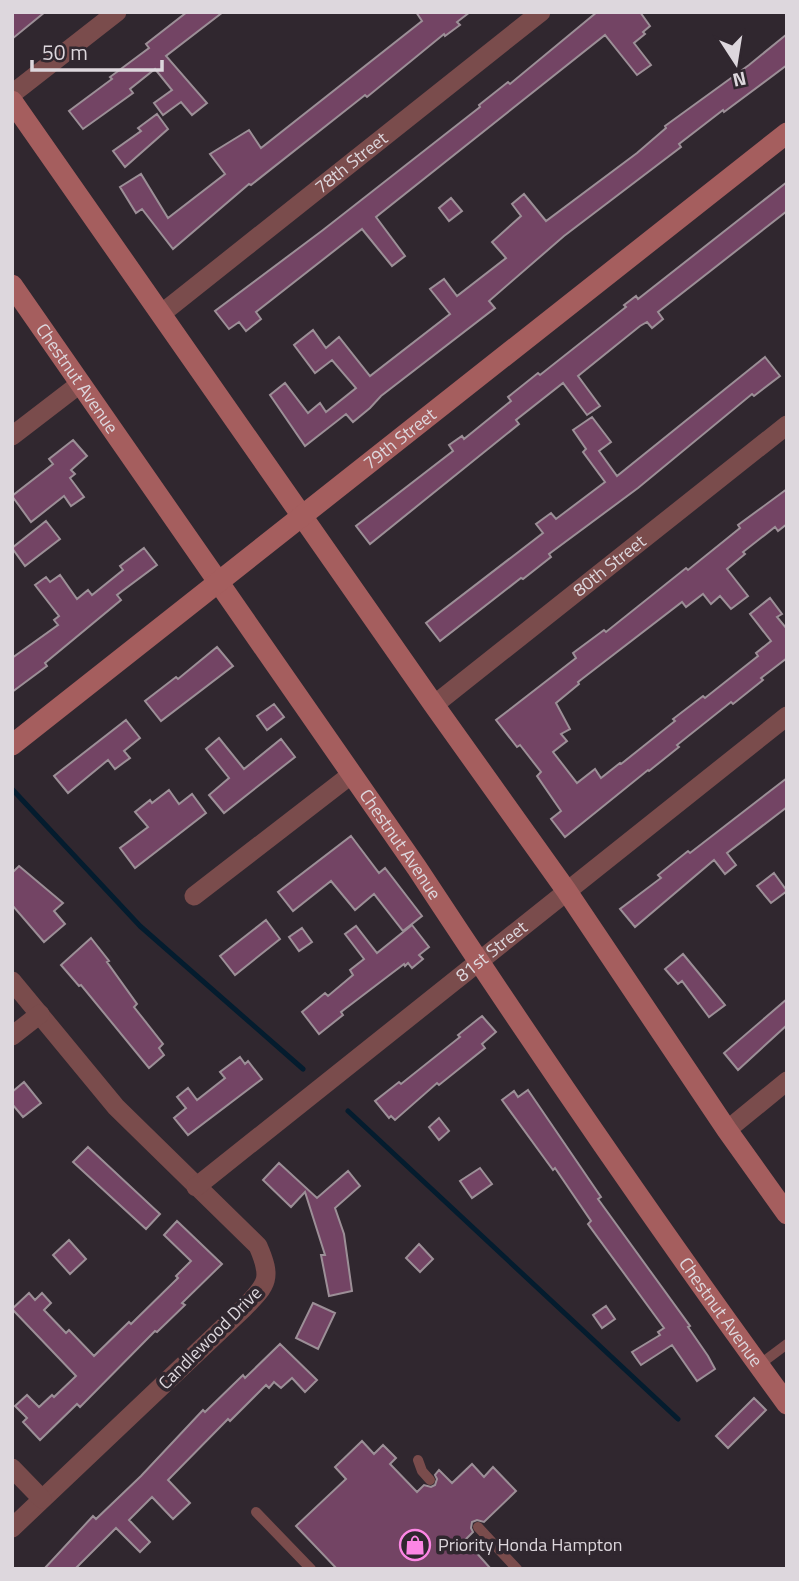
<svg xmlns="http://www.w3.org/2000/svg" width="799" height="1581" font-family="'Titillium Web',sans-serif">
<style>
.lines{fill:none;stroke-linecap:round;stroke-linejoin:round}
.stream{stroke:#041c2e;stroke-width:5}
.building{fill:#734464;stroke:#9c8f97;stroke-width:2}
.lane{stroke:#7a4c4c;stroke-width:10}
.street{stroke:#7a4c4c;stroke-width:19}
.secondary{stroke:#a55e5e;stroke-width:21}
.labels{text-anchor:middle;stroke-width:7;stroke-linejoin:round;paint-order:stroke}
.street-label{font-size:18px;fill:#ddd7dd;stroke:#30272f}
.poi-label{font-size:18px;fill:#ddd7dd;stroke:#30272f;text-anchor:start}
</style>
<rect width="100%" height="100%" fill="#30272f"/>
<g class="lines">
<!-- stream -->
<path class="stream" d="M12,789L140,926L303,1069
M348,1111L678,1419"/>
</g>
<!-- building -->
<path class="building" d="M12,12H45L12,39Z
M187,12H223L166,56L207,103L192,115L181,102L163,115L154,103L172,90L155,69L130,89L133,93L83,129L69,111L112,79L110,77L149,48L146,44Z
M416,12H470L457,22L460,25L445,36L444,34L367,97L365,95L251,185L249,184L173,249L142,209L136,213L120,187L141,174L168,218L225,174L210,154L249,130L261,148L422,21Z
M597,12H640L650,26L643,32L645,34L634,43L651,65L637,75L605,35L376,217L405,256L392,266L362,229L256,312L261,319L246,331L239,322L229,329L215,311L323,230L480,107L479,105L508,82L510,84Z
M787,34V65L724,112L723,110L679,144L681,147L564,236L489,301L495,308L381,396L370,408L353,422L346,414L305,446L270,395L285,383L308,413L320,403L326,412L356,388L332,360L315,373L294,345L313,330L326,348L339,337L370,376L450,314L430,289L444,279L457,296L506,258L492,242L521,216L512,204L524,194L546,221L637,153L666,128L665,126L749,65Z
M157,114L168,129L125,167L113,151L141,131L138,128Z
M787,182V211L658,312L663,319L652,328L647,322L640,326L578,376L600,406L587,415L563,383L516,420L519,424L370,544L356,526L453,451L449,445L462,436L464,439L511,401L508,397L538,373L540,375L626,307L624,305L636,296L638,299Z
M451,198L462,211L449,221L439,208Z
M765,357L780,376L754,396L752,394L638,488L549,554L551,557L523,579L521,578L440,641L426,623L543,533L536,524L551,513L556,519L605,482L583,452L586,449L573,430L592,417L611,442L599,451L617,476Z
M73,440L87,456L71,470L75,474L70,478L84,497L71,506L64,496L31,522L12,496L53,464L49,459Z
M787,489V524L778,531L775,527L743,552L745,554L727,569L748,596L731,609L720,596L711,604L703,594L686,607L682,602L578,682L579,684L556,703L570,729L561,734L567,741L553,752L577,783L595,769L601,778L620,763L621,764L675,721L673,719L703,696L705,698L758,656L756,653L771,641L750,614L770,598L782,614L777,617L787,629V658L761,678L763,680L733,704L731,702L677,745L679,747L649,771L648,770L565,837L551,819L561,811L537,776L541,772L520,745L517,747L496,720L576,658L573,653L604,630L606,632L686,568L688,570L740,528L738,525Z
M46,521L60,539L25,566L12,548Z
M144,548L157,565L117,595L121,600L45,663L47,666L12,692V658L58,625L54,620L59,616L35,585L46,577L50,582L60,575L77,599L88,590L92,595L123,570L120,566Z
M217,647L233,666L161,721L145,701L176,677L178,679Z
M274,704L284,717L267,730L257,716Z
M126,720L140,738L124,751L130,758L115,769L108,760L68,793L54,776Z
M219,738L244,769L281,739L295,757L224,813L209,795L229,778L206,749Z
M787,778V807L727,853L736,865L725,874L714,860L635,927L620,909L661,878L658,875L688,851L690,853Z
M169,790L179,804L192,794L206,813L135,868L120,848L148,827L135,812L150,800L152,803Z
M351,836L379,873L385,868L422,916L403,931L374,894L355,910L331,881L293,911L278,892Z
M19,866L63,903L54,911L65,924L44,942L12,905V873Z
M774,873L787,891L771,903L757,886Z
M266,920L280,939L235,975L220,956Z
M412,925L429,947L419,955L423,959L412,968L408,963L405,966L404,964L341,1012L343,1015L319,1034L302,1012L325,993L328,996L353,975L350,970L364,959L345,934L356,926L377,953Z
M302,928L312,942L299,951L289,937Z
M91,938L109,961L107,962L137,1004L134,1007L163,1044L159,1048L164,1055L149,1068L81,985L79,986L61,965Z
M683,954L725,1005L709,1017L682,981L678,984L665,969Z
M787,999V1025L738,1070L724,1053Z
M482,1016L496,1032L482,1044L485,1048L439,1085L437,1083L395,1120L391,1116L389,1118L375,1101L399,1082L401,1084L460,1037L458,1035Z
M240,1057L245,1064L248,1061L262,1079L188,1135L174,1118L186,1108L177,1097L188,1088L197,1100L225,1078L220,1072Z
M24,1082L41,1103L23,1117L12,1104V1092Z
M528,1090L601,1197L598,1199L690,1326L688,1327L708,1356L715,1369L697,1381L672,1345L641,1365L636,1358L632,1352L660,1335L658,1332L664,1328L588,1224L591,1221L555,1168L553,1170L502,1100L514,1091L518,1097Z
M439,1118L449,1131L439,1140L429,1127Z
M88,1147L160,1214L146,1229L73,1162Z
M279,1163L317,1198L348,1171L360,1186L335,1208L344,1234L352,1291L329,1296L321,1255H325L305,1192L291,1207L263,1180Z
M480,1168L492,1184L472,1198L460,1181Z
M177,1221L222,1264L182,1303L185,1305L157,1332L155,1331L80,1407L77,1404L40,1440L23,1422L27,1418L15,1406L27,1395L39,1407L52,1395L54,1397L76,1376L12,1309L29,1293L35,1300L42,1293L51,1303L44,1310L66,1333L69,1330L94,1356L129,1322L131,1324L178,1278L176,1276L191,1261L164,1235Z
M69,1240L86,1259L70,1274L53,1255Z
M419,1244L433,1259L420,1272L406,1258Z
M313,1303L335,1313L318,1349L296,1338Z
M606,1306L615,1319L602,1328L593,1315Z
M280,1344L317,1380L305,1392L292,1378L281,1388L274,1382L269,1388L266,1385L230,1421L228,1419L168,1480L190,1503L173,1519L152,1497L129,1520L150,1542L140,1552L116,1528L75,1569H44L93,1516L96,1519L141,1476L203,1410L205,1412L243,1375L245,1378Z
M754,1398L766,1410L728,1448L716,1436Z
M362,1441L374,1454L383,1445L396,1458L390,1464L417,1492L424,1485L431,1487L435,1485L437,1479L435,1475L439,1470L452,1483L472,1464L484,1477L493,1467L516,1491L484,1522L477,1520L472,1522L471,1528L473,1532L465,1540L491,1569H337L296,1526L346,1479L335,1467Z"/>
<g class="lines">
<!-- lane -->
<path class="lane" d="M759,1365L787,1344
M418,1460L422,1471L430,1480
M256,1512L311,1569
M478,1527L517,1569"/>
<!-- street -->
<g class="street">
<path d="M12,94L117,12"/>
<path id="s1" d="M161,314L541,12"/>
<path d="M12,436L81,383"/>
<path id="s2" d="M434,705L787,425"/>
<path d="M194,896L352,774"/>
<path d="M12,981L116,1107L258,1246C272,1278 268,1284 244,1308L12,1528"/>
<path d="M12,1036L40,1014"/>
<path d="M727,1130L787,1081"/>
<path id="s3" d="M196,1187L787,716"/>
<path d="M12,1468L42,1499"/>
</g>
<!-- secondary -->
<g class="secondary">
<path d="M12,101L434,705L566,890L727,1130L787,1214"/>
<path id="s4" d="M12,285L417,868C536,1049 659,1229 787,1404"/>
<path id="s5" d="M12,745L787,133"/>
</g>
</g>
<!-- icons -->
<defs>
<g id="shop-ring" transform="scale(1.575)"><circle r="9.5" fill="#30272f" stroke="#fc86e4" stroke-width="1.5"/><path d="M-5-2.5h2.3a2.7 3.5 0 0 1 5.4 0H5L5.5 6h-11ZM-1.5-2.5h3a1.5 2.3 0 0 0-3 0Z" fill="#fc86e4"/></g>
</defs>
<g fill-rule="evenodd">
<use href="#shop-ring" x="415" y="1545"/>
</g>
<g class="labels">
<!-- street labels -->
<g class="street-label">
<text dy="6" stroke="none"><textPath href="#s1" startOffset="243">78th Street</textPath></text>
<text dy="6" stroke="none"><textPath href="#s4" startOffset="114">Chestnut Avenue</textPath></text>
<text dy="6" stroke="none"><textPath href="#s5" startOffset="494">79th Street</textPath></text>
<text dy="6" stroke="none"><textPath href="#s2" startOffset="224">80th Street</textPath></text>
<text dy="6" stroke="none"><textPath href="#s4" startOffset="681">Chestnut Avenue</textPath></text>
<text dy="6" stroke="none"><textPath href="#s3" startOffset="378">81st Street</textPath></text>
<text dy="6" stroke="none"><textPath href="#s4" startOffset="1248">Chestnut Avenue</textPath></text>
<text transform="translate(210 1338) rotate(-45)" y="6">Candlewood Drive</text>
</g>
<!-- poi labels -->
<g class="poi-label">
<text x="438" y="1551">Priority Honda Hampton</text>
</g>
</g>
<!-- border -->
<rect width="799" height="1581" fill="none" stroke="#ddd7dd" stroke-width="28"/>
<!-- north arrow -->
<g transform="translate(736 63) rotate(168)" stroke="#30272f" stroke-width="5" paint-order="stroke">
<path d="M0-5L12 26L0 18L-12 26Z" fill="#ddd7dd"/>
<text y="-10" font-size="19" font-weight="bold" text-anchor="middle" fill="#ddd7dd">N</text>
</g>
<!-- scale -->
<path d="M32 60v10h130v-10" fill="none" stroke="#ddd7dd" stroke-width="3.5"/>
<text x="42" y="60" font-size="21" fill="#ddd7dd" stroke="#30272f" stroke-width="5" paint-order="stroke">50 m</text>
</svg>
